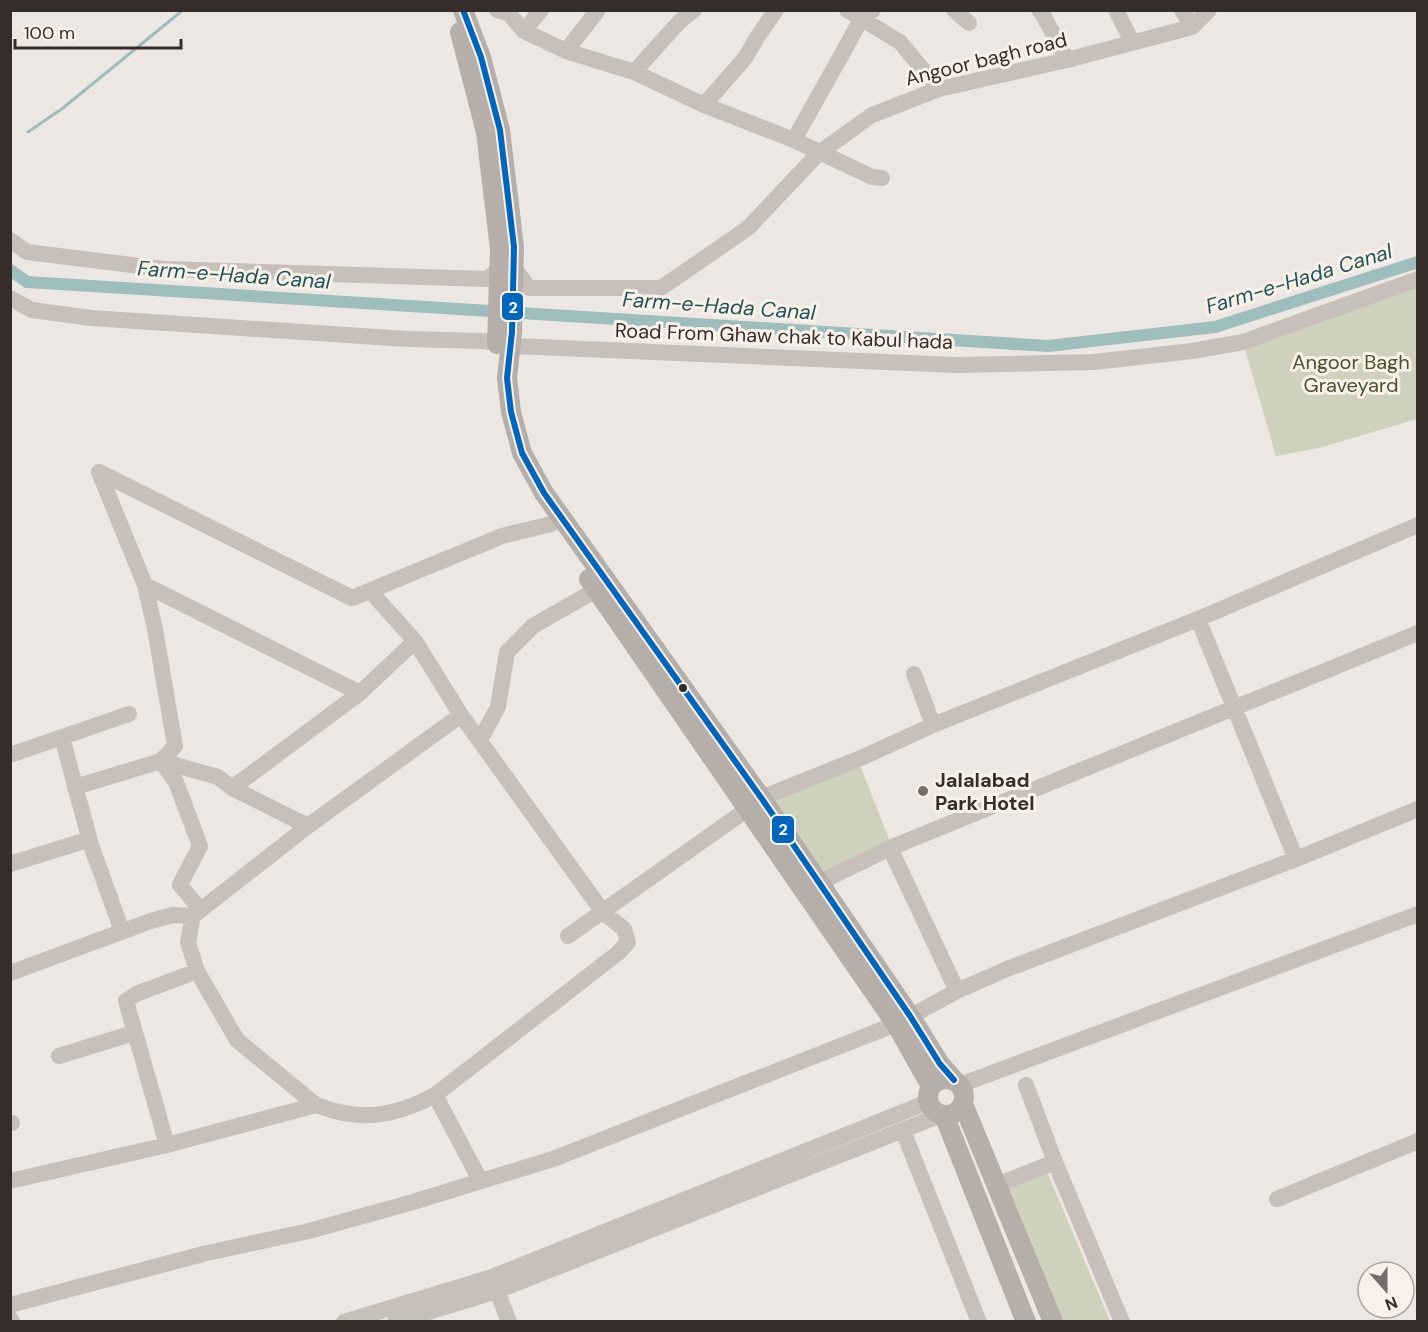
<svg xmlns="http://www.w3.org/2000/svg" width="1428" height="1332" font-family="'DM Sans',sans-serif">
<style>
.green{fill:#ced2bc}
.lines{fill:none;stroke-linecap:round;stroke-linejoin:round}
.stream{stroke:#9ebebe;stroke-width:3}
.canal{stroke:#9ebebe;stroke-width:12}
.minor{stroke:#c6bfba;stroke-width:16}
.major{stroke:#b5aea9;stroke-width:20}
.bus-1-casing{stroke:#f9f1e9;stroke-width:10}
.bus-1{stroke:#0065bd;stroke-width:6}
.bus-dot{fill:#362c29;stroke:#f9f1e9;stroke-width:2}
.poi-dot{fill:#766d6a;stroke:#f9f1e9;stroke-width:2}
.labels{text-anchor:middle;stroke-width:6;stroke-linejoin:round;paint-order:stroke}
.street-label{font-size:20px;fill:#362c29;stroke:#f9f1e9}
.park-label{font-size:20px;fill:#47542d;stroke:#f9f1e9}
.poi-label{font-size:20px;font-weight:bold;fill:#362c29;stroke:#f9f1e9;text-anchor:start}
.water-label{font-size:21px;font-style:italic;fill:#1f5557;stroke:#f9f1e9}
.line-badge{stroke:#f9f1e9;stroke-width:2}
.badge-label{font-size:16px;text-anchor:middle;font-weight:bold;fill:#fff}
</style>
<rect width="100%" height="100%" fill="#ece7e2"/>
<!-- green -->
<path class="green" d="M1417,284V419L1319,448L1276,456L1244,346Z
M860,765L891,844L819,874L772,800Z
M1047,1172L1110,1321H1061L1007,1185Z"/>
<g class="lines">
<!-- stream -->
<path class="stream" d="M28,132L63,108L183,10"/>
<!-- canal -->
<path class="canal" d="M10,270L27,282L1048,346L1215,327L1418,262"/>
<!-- minor -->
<path class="minor" d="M497,10L509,14L524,31L566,51L634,72L704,105L794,140L872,177L882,178
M847,10L900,42L939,89
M954,10L969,23
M1039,10L1042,13L1067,60
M1116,10L1132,42
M1182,10L1192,27
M524,31L541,10
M566,51L598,10
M634,72L680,21L694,10
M704,105L745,58L758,36L776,10
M794,140L862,18L873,10
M10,240L27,252L164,269L487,279L500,268L515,269L529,288H661L748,228L819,153L872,115L939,89L1067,60L1192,27L1209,10
M10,298L32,310L91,318L407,339L483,341L514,346L956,365L1094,362L1192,351L1243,342L1418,279
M99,472L352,598L502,536L551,524
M99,472L145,585L155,629L175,746L161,761L176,782L200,846L180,885L200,909
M145,585L360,693L415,641
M370,591L415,641L461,715
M1198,619L1296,859
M914,674L933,725
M62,737L91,845
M480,740L498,707L507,652L533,626L596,590
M10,755L129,714
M75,787L161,761L218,777L232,788L308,826
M232,788L360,693
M890,848L957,991
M10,864L87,840L91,845L122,931
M810,887L890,848L1418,633
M568,936L766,796L861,758L933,725L1198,619L1418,525
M10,973L151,921L173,915L193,916L308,826L461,715L603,912L624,929L628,942L618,953L435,1095C394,1117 360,1122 316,1105
M136,1036L167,1145
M59,1056L127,1035L136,1036L126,1001L136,994L197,971
M960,1085L1418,914
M1026,1085L1055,1162L1122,1322
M435,1095L480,1180
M10,1123H12
M903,1131L979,1322
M10,1181L167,1145L316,1105L237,1040L197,971L188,942L193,916
M997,1185L1055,1162
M1277,1199L1418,1141
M493,1280L509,1322
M10,1305L207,1253L309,1231L413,1202L553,1159L896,1024L957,991L1007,969L1296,859L1418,809
M10,1318L12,1322
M344,1322L492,1277L928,1102
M395,1322L497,1291L941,1115"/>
<!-- major -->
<path class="major" d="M463,10L481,57L500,130L514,247L512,332L507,378L511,412L522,453L544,493L762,799L910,1016L940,1064L954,1080
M460,32L486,132L500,249L497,344
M589,579L896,1024L931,1086
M928 1097a18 18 0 1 1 36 0a18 18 0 1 1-36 0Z
M963,1104L1053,1322
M944,1115L1026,1322"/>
<!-- bus-1 casing -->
<g class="bus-1-casing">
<path id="bus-1" d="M463,10L481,57L500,130L514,247L512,332L507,378L511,412L522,453L544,493L762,799L910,1016L940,1064L954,1080"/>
</g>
<!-- bus-1 -->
<use href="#bus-1" class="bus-1"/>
</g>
<!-- markers -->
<circle class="bus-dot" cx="683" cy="688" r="5"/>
<circle class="poi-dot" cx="923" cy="791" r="6"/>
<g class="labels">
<!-- street labels -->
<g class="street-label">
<text transform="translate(986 59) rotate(-14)" y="7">Angoor bagh road</text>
<text transform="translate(784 336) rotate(2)" y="7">Road From Ghaw chak to Kabul hada</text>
</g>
<!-- park labels -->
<g class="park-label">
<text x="1351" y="369">Angoor Bagh<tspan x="1351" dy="23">Graveyard</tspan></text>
</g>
<!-- poi labels -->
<g class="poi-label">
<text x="935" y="787">Jalalabad<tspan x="935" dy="23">Park Hotel</tspan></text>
</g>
<!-- water labels -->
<g class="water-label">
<text transform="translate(234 275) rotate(4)" y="7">Farm-e-Hada Canal</text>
<text transform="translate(1299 279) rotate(-17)" y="7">Farm-e-Hada Canal</text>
<text transform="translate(719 306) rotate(4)" y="7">Farm-e-Hada Canal</text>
</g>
</g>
<g class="line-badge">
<rect x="501" y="292" width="23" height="29" rx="6" fill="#0065bd"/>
<rect x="771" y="815" width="24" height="29" rx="6" fill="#0065bd"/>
</g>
<g class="badge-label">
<text x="513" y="313">2</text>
<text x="783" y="835">2</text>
</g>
<!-- border -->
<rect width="1428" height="1332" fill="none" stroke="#362c29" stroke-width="24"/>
<!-- north arrow -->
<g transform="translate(1386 1290) rotate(159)"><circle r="28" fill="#f9f1e9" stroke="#aba29c" stroke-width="1.5"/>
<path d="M0-4.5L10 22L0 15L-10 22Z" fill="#766d6a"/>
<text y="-9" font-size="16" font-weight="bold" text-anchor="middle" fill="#362c29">N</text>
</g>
<!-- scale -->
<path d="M15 39v9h166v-9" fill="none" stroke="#362c29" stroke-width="3"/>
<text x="24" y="39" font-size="18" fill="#362c29" stroke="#f9f1e9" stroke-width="4.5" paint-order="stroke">100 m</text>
</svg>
